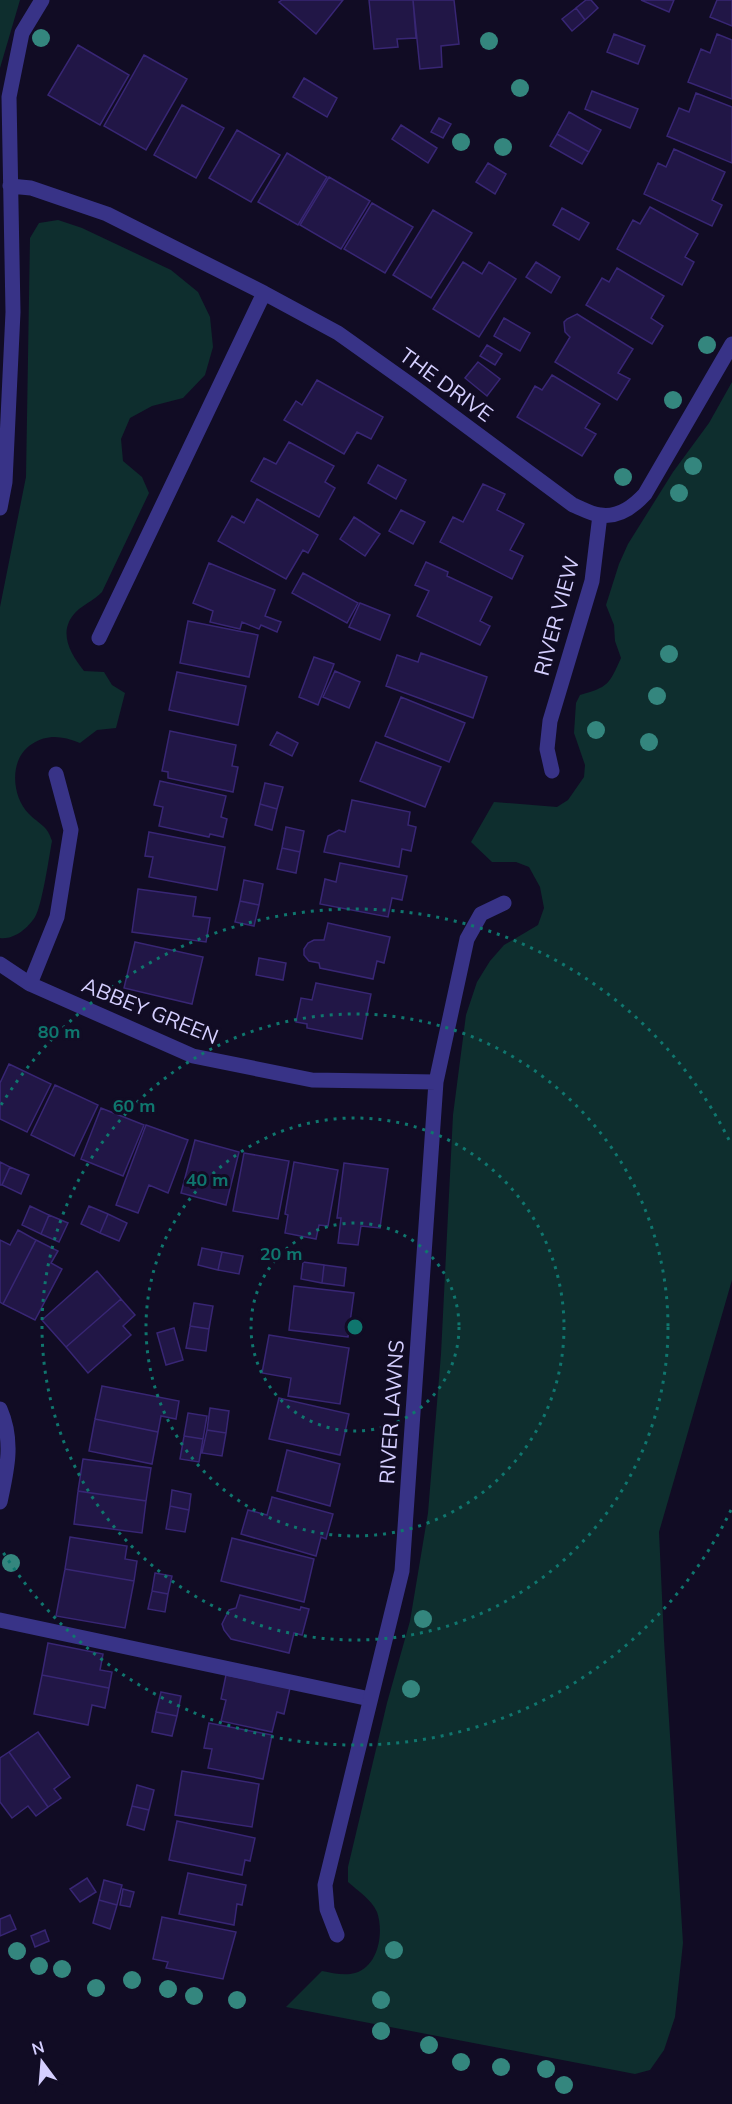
<svg xmlns="http://www.w3.org/2000/svg" width="732" height="2104" font-family="Mulish,sans-serif">
<style>
.green{fill:#0e2e2e}
.building{fill:#211646;stroke:#382674;stroke-width:1.5}
.lines{fill:none;stroke-linecap:round;stroke-linejoin:round}
.lane{stroke:#383387;stroke-width:15}
.street{stroke:#383387;stroke-width:15}
.tree{fill:#34867e}
.ring{fill:none;stroke:#0f766e;stroke-width:3;stroke-dasharray:3 6}
.labels{text-anchor:middle;stroke-width:6;stroke-linejoin:round;paint-order:stroke}
.street-label{font-size:21px;fill:#d5cfff;stroke:#110c24}
.centre{fill:#0f766e;stroke:#110c24;stroke-width:3}
.ring-label{font-size:18px;text-anchor:middle;font-weight:bold;fill:#0f766e;stroke:#110c24;stroke-width:6;stroke-linejoin:round;paint-order:stroke}
</style>
<rect width="100%" height="100%" fill="#110c24"/>
<!-- green -->
<path class="green" d="M0,0H20L0,68Z
M58,220L82,228L171,270L198,292L210,317L213,347L205,375L183,398L152,406L130,418L121,439L123,461L142,477L149,493L102,592C94,600 87,603 79,609C56,629 69,652 84,671L104,672L112,685L125,693L116,728L97,730L80,743C62,736 48,734 32,744C9,758 11,796 29,814C40,825 47,825 52,841C49,857 42,906 35,917C28,928 14,940 0,938V607L26,477L30,238L39,223Z
M732,382V1280L659,1532L664,1640L683,1943L675,2017L664,2050L650,2070L635,2074L286,2007L322,1971C332,1973 345,1976 355,1973C379,1966 384,1932 377,1912C371,1899 358,1891 348,1882V1867L387,1703L410,1621L428,1513L441,1354L453,1115L466,1015L477,982L490,961L504,945L538,925L544,908L540,887L529,867L516,862H492L471,842L494,802L557,807L568,800L584,777L585,765L574,733L576,703L580,695C608,687 609,685 621,658L615,641L614,625L606,605L619,564L628,544L673,472L709,423Z"/>
<!-- building -->
<path class="building" d="M282,0H343L316,34L279,2Z
M369,0H413L416,38L397,39L398,47L374,49Z
M413,0H454L459,44L441,46L442,67L420,69Z
M586,0H591L598,8L585,20L576,8Z
M641,0H674L669,12Z
M717,0H732V26L710,17Z
M576,8L585,20L572,31L562,19Z
M614,34L645,46L638,64L607,52Z
M717,34L732,40V99L688,82L701,49L710,53Z
M78,45L129,75L100,125L48,95Z
M144,55L187,79L146,150L104,126Z
M304,78L337,98L327,117L293,97Z
M592,91L638,109L630,128L585,109Z
M696,93L732,107V163L667,136L679,108L689,112Z
M182,105L224,128L196,178L154,155Z
M569,112L601,130L589,152L557,134Z
M439,118L451,124L443,138L431,132Z
M401,125L437,148L428,163L392,139Z
M237,130L280,155L251,202L209,178Z
M557,134L589,152L582,164L550,146Z
M674,149L725,172L712,200L722,205L712,226L644,194L658,163L666,167Z
M287,153L327,177L298,225L258,202Z
M488,163L506,174L495,194L476,182Z
M329,177L370,201L341,249L300,225Z
M372,203L413,227L385,273L344,249Z
M650,207L698,234L685,257L694,262L682,285L617,249L633,220L640,224Z
M562,208L589,223L579,240L553,225Z
M433,210L472,233L431,298L393,275Z
M463,262L482,274L489,262L516,279L479,337L433,309Z
M536,262L560,277L551,293L526,277Z
M617,268L664,296L651,318L663,326L652,344L586,305L602,278L609,282Z
M577,314L633,349L618,373L630,379L617,400L555,362L570,337L565,332L564,322L567,319Z
M504,318L530,333L520,351L494,336Z
M487,345L502,354L495,365L480,356Z
M478,362L500,379L487,396L465,378Z
M552,375L600,404L585,428L596,434L582,456L517,417L535,386L542,390Z
M317,380L383,417L371,439L357,432L344,454L284,420L296,401L302,405Z
M289,442L334,466L325,482L335,488L319,517L251,481L264,458L276,464Z
M378,465L406,480L396,499L368,483Z
M483,484L505,494L497,510L524,524L510,550L523,556L512,579L440,542L453,517L463,522Z
M257,499L318,535L308,553L303,550L286,579L218,541L232,516L244,523Z
M401,510L425,522L413,544L389,531Z
M354,517L380,534L365,556L340,539Z
M426,562L448,572L447,576L492,597L480,621L490,626L480,645L417,616L429,591L415,585Z
M209,563L275,590L265,616L281,622L277,632L261,625L259,629L242,622L240,629L210,622L213,611L193,603Z
M303,573L358,603L347,623L292,593Z
M360,603L390,615L380,640L349,627Z
M188,621L258,635L249,677L180,663Z
M421,653L487,677L473,718L386,686L397,655L418,662Z
M314,657L334,664L318,705L299,697Z
M335,671L360,682L349,708L323,697Z
M177,672L246,686L238,725L169,710Z
M401,697L465,723L449,762L385,736Z
M170,731L236,745L232,766L238,767L233,792L168,778V772L162,771Z
M277,732L298,743L292,756L270,745Z
M376,742L441,767L425,807L360,781Z
M160,781L226,796L221,817L227,819L223,837L210,834L209,837L159,826L163,807L154,805Z
M265,783L283,787L277,809L260,804Z
M352,800L410,812L408,825L416,827L411,851L402,849L399,867L324,852L328,836L339,830L345,832Z
M260,804L277,809L272,830L255,825Z
M286,827L304,831L300,852L282,848Z
M149,832L225,847L217,890L149,877L153,857L145,856Z
M282,848L300,852L296,873L277,869Z
M340,863L407,876L402,900L392,898L388,917L320,904L325,879L336,882Z
M244,880L263,884L259,905L240,901Z
M138,889L196,897L193,916L210,918L206,942L132,932Z
M240,901L259,905L254,926L235,922Z
M328,923L390,937L384,963L377,961L373,979L320,968L319,963L309,961L304,955V949L308,943L314,940H324Z
M135,942L203,957L192,1004L124,988Z
M259,958L286,963L283,980L256,975Z
M316,983L371,994L362,1039L307,1028V1024L296,1022L301,998L312,1000Z
M9,1064L51,1084L27,1132L0,1119V1083Z
M55,1085L98,1105L74,1156L31,1135Z
M101,1108L144,1125L123,1176L81,1159Z
M146,1125L188,1140L168,1193L149,1185L138,1213L116,1205Z
M195,1140L239,1152L226,1205L181,1193Z
M244,1153L289,1161L278,1219L233,1211Z
M0,1162L10,1167L2,1185H0Z
M294,1162L338,1170L328,1226L319,1225L316,1239L285,1233L288,1215L285,1214Z
M344,1163L388,1169L380,1228L361,1226L358,1245L338,1243L341,1218H337Z
M10,1167L29,1175L21,1194L2,1185Z
M30,1206L49,1215L41,1234L22,1225Z
M89,1206L108,1214L100,1233L81,1224Z
M108,1214L127,1223L119,1241L100,1233Z
M49,1215L68,1223L59,1242L41,1234Z
M18,1230L36,1240L3,1304L0,1302V1240L10,1245Z
M36,1240L58,1251L51,1263L62,1269L35,1320L3,1304Z
M202,1248L222,1252L218,1270L198,1265Z
M222,1252L243,1256L239,1274L218,1270Z
M303,1262L324,1265L322,1283L301,1279Z
M324,1265L346,1268L344,1286L322,1283Z
M97,1271L121,1299L66,1347L42,1320Z
M294,1286L354,1293L348,1337L289,1330Z
M121,1299L135,1315L123,1326L131,1335L88,1373L66,1347Z
M194,1303L213,1306L209,1329L190,1326Z
M190,1326L209,1329L206,1351L186,1348Z
M174,1328L183,1360L166,1365L157,1333Z
M269,1335L349,1348L340,1404L288,1396L291,1378L262,1373Z
M102,1386L179,1401L176,1419L161,1416L158,1432L95,1419Z
M279,1398L349,1414L340,1455L269,1439Z
M210,1408L229,1411L226,1433L207,1430Z
M188,1413L207,1416L203,1439L184,1436Z
M95,1419L158,1432L152,1464L89,1451Z
M207,1430L226,1433L222,1456L202,1453Z
M184,1436L203,1439L199,1462L180,1459Z
M287,1450L340,1464L330,1506L277,1491Z
M83,1459L151,1468L146,1501L78,1491Z
M172,1490L191,1494L189,1510L170,1506Z
M78,1491L146,1501L142,1533L74,1524Z
M272,1497L333,1514L326,1539L321,1537L316,1556L241,1534L248,1510L267,1515Z
M170,1506L189,1510L185,1532L166,1529Z
M70,1537L127,1546L125,1559L137,1561L134,1581L65,1569Z
M232,1538L314,1559L304,1602L221,1581Z
M65,1569L134,1581L125,1628L56,1616Z
M155,1573L172,1576L168,1594L152,1591Z
M152,1591L168,1594L165,1612L148,1609Z
M240,1595L300,1610L301,1607L309,1609L302,1635L294,1633L289,1653L231,1639L224,1630L222,1624L229,1610L236,1608Z
M48,1643L103,1654L100,1670L112,1672L109,1688L42,1675Z
M42,1675L109,1688L105,1708L92,1705L88,1725L34,1714Z
M226,1675L290,1688L284,1714L277,1712L272,1732L221,1721L226,1700L221,1699Z
M161,1692L181,1696L177,1716L156,1712Z
M156,1712L177,1716L172,1736L152,1732Z
M209,1723L272,1735L263,1779L208,1768L212,1749L204,1748Z
M38,1732L70,1777L54,1789L61,1798L48,1807L9,1752Z
M9,1752L48,1807L36,1816L28,1806L12,1818L0,1802V1758Z
M182,1771L259,1784L252,1827L175,1815Z
M137,1785L154,1790L149,1810L132,1806Z
M132,1806L149,1810L144,1830L127,1825Z
M177,1821L255,1838L250,1861L245,1860L242,1875L169,1860Z
M188,1873L246,1885L242,1905L237,1904L234,1925L179,1914Z
M87,1878L96,1892L80,1902L70,1889Z
M104,1880L122,1885L117,1905L99,1900Z
M123,1889L134,1892L130,1907L120,1905Z
M99,1900L117,1905L110,1929L93,1923Z
M10,1915L16,1929L0,1936V1919Z
M162,1917L236,1932L223,1979L166,1968L168,1962L153,1959Z
M45,1930L49,1941L35,1947L31,1936Z"/>
<g class="lines">
<!-- lane -->
<path class="lane" d="M0,1620L370,1699"/>
<!-- street -->
<path class="street" d="M10,186L31,188L107,214L264,293L338,333L414,387L573,505C581,508 591,514 600,515C618,518 634,506 645,494L732,344
M0,508L5,482L13,312L9,97L22,33L42,0
M99,638L264,293
M552,771L547,749L550,721L592,581L600,515
M0,964L30,984L193,1056L312,1080L436,1082
M30,984L57,917L71,830L56,774
M0,1409C14,1441 7,1470 0,1502
M337,1935L327,1909L325,1885L402,1571L436,1082L467,939L481,914L504,903"/>
</g>
<!-- trees -->
<g class="tree">
<circle cx="41" cy="38" r="9"/>
<circle cx="489" cy="41" r="9"/>
<circle cx="520" cy="88" r="9"/>
<circle cx="461" cy="142" r="9"/>
<circle cx="503" cy="147" r="9"/>
<circle cx="707" cy="345" r="9"/>
<circle cx="673" cy="400" r="9"/>
<circle cx="693" cy="466" r="9"/>
<circle cx="623" cy="477" r="9"/>
<circle cx="679" cy="493" r="9"/>
<circle cx="669" cy="654" r="9"/>
<circle cx="657" cy="696" r="9"/>
<circle cx="596" cy="730" r="9"/>
<circle cx="649" cy="742" r="9"/>
<circle cx="11" cy="1563" r="9"/>
<circle cx="423" cy="1619" r="9"/>
<circle cx="411" cy="1689" r="9"/>
<circle cx="394" cy="1950" r="9"/>
<circle cx="17" cy="1951" r="9"/>
<circle cx="39" cy="1966" r="9"/>
<circle cx="62" cy="1969" r="9"/>
<circle cx="132" cy="1980" r="9"/>
<circle cx="96" cy="1988" r="9"/>
<circle cx="168" cy="1989" r="9"/>
<circle cx="194" cy="1996" r="9"/>
<circle cx="237" cy="2000" r="9"/>
<circle cx="381" cy="2000" r="9"/>
<circle cx="381" cy="2031" r="9"/>
<circle cx="429" cy="2045" r="9"/>
<circle cx="461" cy="2062" r="9"/>
<circle cx="501" cy="2067" r="9"/>
<circle cx="546" cy="2069" r="9"/>
<circle cx="564" cy="2085" r="9"/>
</g>
<!-- distance rings -->
<g class="ring">
<circle cx="355" cy="1327" r="104"/>
<circle cx="355" cy="1327" r="209"/>
<circle cx="355" cy="1327" r="313"/>
<path d="M731 1510A418 418 0 0 1 1 1549M1 1105A418 418 0 0 1 731 1144"/>
</g>
<g class="labels">
<!-- street labels -->
<g class="street-label">
<text transform="translate(446 385) rotate(36)" y="7">THE DRIVE</text>
<text transform="translate(557 616) rotate(-75)" y="7">RIVER VIEW</text>
<text transform="translate(150 1011) rotate(22)" y="7">ABBEY GREEN</text>
<text transform="translate(392 1412) rotate(-86)" y="7">RIVER LAWNS</text>
</g>
</g>
<circle cx="355" cy="1327" r="9" class="centre"/>
<g class="ring-label">
<text x="59" y="1038">80 m</text>
<text x="134" y="1112">60 m</text>
<text x="207" y="1186">40 m</text>
<text x="281" y="1260">20 m</text>
</g>
<!-- north arrow -->
<g transform="translate(42 2062) rotate(344)" stroke="#110c24" stroke-width="4.5" paint-order="stroke">
<path d="M0-4.5L10 22L0 15L-10 22Z" fill="#d5cfff"/>
<text y="-9" font-size="16" font-weight="bold" text-anchor="middle" fill="#d5cfff">N</text>
</g>
</svg>
